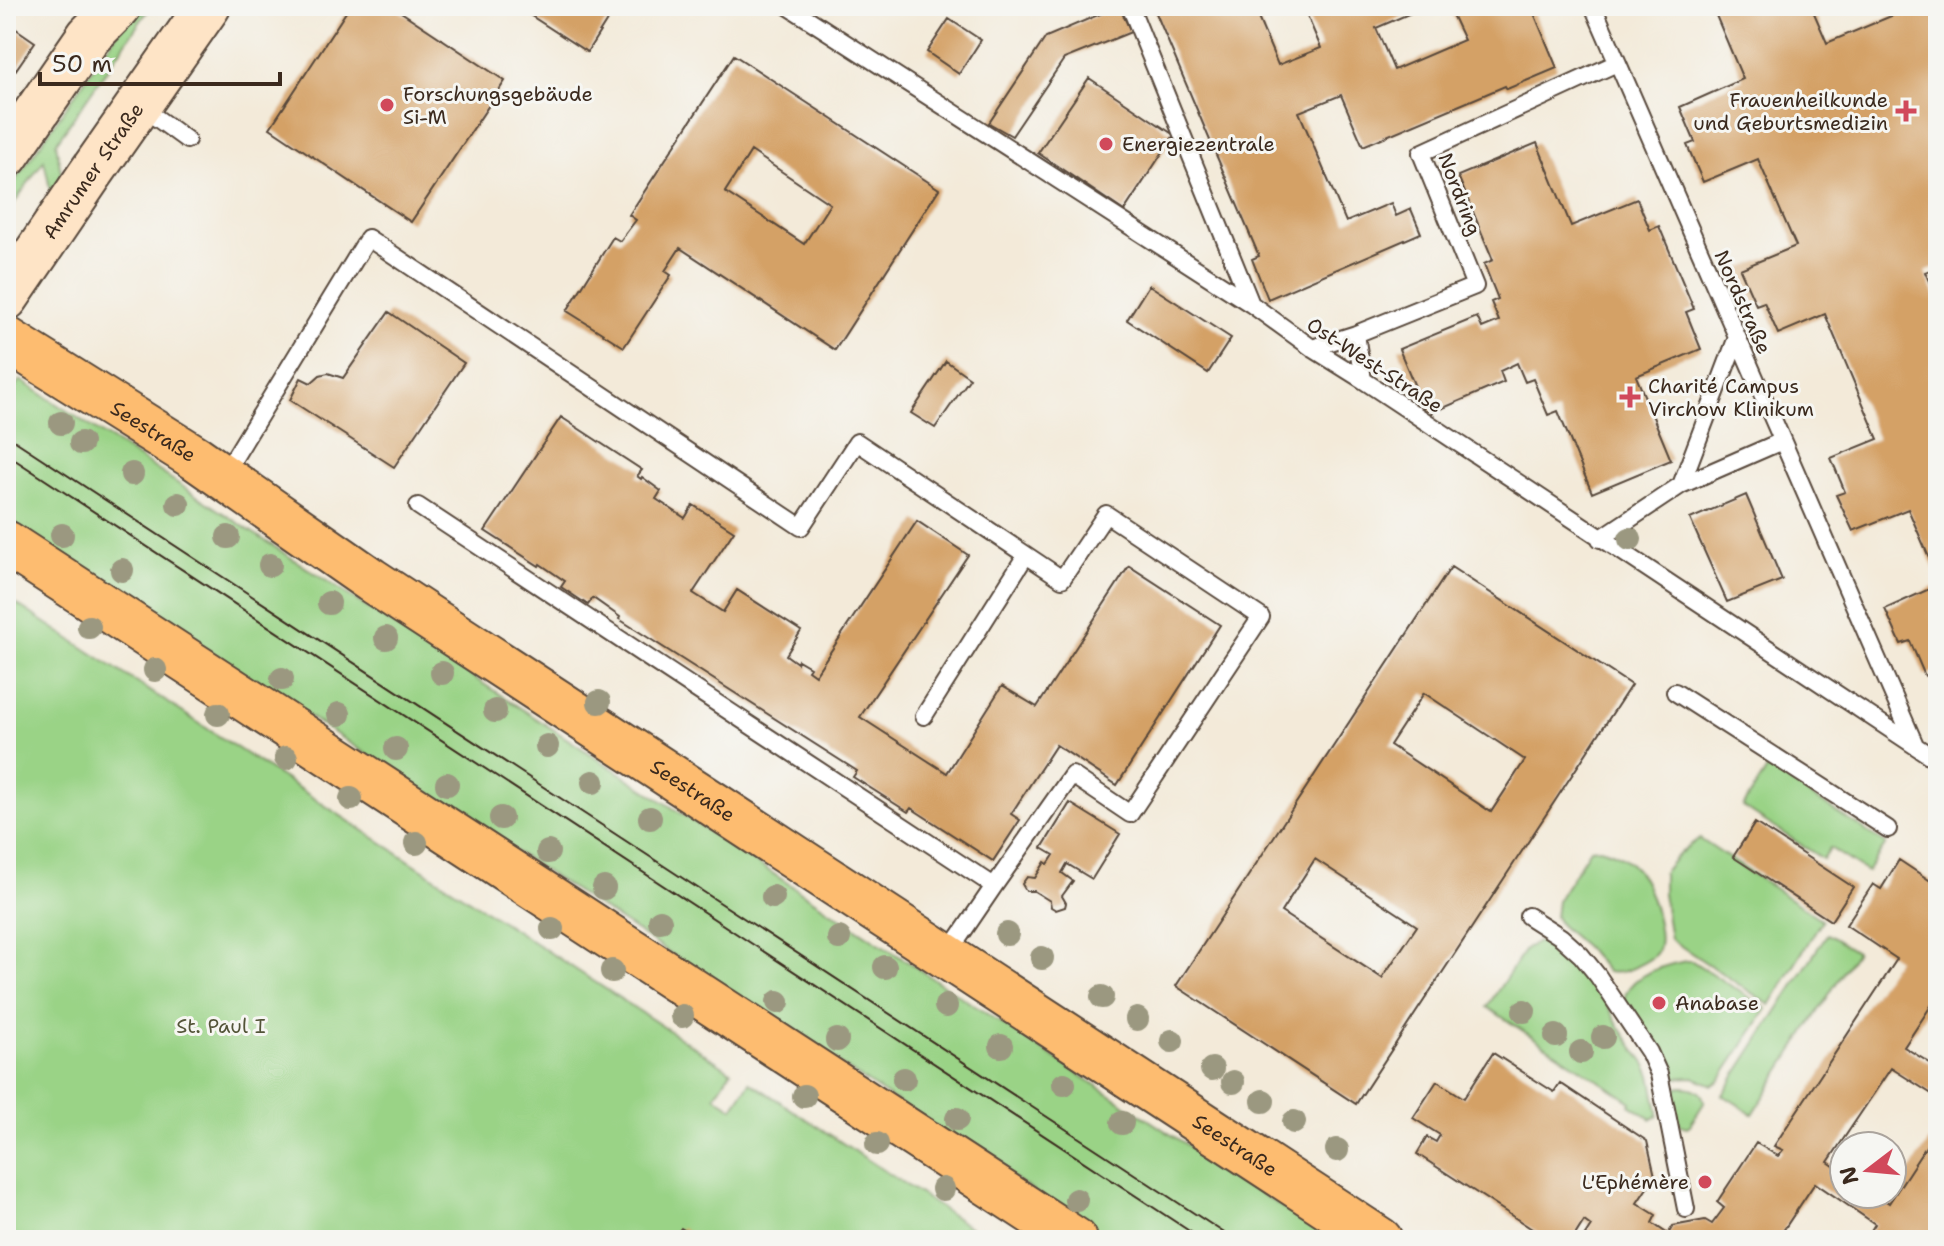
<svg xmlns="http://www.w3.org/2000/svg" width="1944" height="1246" font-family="'Shantell Sans',sans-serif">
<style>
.green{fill:#9ad386;stroke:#6a7e52;stroke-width:2}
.building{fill:#d4a166;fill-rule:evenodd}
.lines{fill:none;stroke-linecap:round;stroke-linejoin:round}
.service-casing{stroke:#57473a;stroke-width:20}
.secondary-casing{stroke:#57473a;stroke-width:48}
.primary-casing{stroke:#57473a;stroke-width:48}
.service{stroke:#fff;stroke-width:16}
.secondary{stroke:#fee4c6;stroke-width:44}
.primary{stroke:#fdbc70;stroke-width:44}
.tram{stroke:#3b2a1e;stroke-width:2}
.tree{fill:#9b9880}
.poi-dot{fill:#d1495b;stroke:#f6f6f2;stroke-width:3}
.labels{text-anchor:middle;stroke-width:6;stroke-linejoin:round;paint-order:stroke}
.poi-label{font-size:20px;fill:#3b2a1e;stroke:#f6f6f2;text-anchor:start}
.street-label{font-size:20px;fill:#3b2a1e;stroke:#f6f6f2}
.park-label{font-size:20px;fill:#535438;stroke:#f6f6f2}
</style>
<rect width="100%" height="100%" fill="#f6f6f2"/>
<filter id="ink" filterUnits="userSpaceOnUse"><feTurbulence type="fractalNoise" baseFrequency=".0125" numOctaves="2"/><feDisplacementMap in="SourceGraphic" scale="16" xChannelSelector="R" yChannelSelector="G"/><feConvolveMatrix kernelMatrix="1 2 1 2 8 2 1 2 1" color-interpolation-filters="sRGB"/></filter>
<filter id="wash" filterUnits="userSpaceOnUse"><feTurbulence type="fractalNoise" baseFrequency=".006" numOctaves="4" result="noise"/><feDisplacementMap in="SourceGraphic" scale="32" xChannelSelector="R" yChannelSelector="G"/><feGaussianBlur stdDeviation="1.8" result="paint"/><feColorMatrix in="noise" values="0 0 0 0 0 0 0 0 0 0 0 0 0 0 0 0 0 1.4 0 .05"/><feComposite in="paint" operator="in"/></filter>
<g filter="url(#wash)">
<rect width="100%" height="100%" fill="#f3ead9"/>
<!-- green -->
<path class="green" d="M136,6H151L56,143L62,179L51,194L44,160L6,215V194Z
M20,380L1332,1240H1108L6,518V400Z
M6,597L731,1071L715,1096L733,1108L750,1082L989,1240H6Z
M1768,768L1886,844L1867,872L1830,848L1823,859L1743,807Z
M1700,839L1822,920L1770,1005L1670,939L1663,894V873C1673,860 1685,846 1700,839Z
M1600,848C1615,852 1627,858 1637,870C1649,884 1666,935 1657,952C1653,959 1644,962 1637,966C1627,971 1619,974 1607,972L1590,951L1560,925L1555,917L1557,901L1590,849Z
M1827,934L1856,952L1753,1114L1723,1095Z
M1538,942L1557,945L1596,984L1620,1028L1646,1065L1651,1075L1658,1112V1116L1652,1119L1630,1105L1631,1102L1487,1007L1526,948Z
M1686,961H1692L1767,1009L1720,1080L1713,1085L1693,1077L1673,1078L1670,1076L1658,1049L1624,1000C1628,975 1665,965 1686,961Z
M1682,1087C1693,1087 1704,1091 1704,1103L1690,1125L1687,1127L1680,1125L1672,1095L1677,1088Z"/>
<g id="blocks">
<!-- building -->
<path class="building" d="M350,6H392L505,81L411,222L270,128Z
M516,6H616L587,52Z
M1119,6L1131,32L1064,59L1012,136L989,123L1046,37Z
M1153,6H1268L1269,8L1256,13L1278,65L1321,48L1303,6H1427L1376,28L1394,70L1464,40L1448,6H1531L1557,68L1507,89L1505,86L1363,146L1341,95L1299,112L1346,222L1391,203L1396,216L1411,209L1421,233L1268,299L1252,259L1259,256Z
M1712,6H1811L1827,43L1915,6H1938V267L1925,272L1938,302V578L1908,509L1853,531L1836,495L1845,492L1831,458L1878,439L1825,314L1778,334L1764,302L1756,305L1740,269L1796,246L1758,159L1703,182L1687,145L1695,142L1680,107L1743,79Z
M949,19L981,40L959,74L927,52Z
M6,22L35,42L6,84Z
M734,55L939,189L835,350L680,248L665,271L671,275L624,347L567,311L613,237L620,241L636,220L629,215ZM751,151L830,204L804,244L725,192Z
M1089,78L1174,135L1124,211L1038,153Z
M1537,143L1571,226L1637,199L1650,230L1659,226L1694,309L1686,312L1701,349L1636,376L1671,460L1592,493L1558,411L1548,415L1533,379L1525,382L1517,363L1500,371L1504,382L1427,415L1399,349L1477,317L1482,328L1499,321L1491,302L1498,299L1484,264L1493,260L1458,176Z
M1149,285L1231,338L1208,373L1127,320Z
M389,312L464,363L394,467L290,400L301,378L311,383L320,375L328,373L343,378Z
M946,361L970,378L935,428L911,413Z
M561,417L642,470L637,476L641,479L642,477L661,491L656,499L685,518L693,505L734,531L693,593L723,612L737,590L801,631L786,655L797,663L798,660L810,667L808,670L815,675L917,521L968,555L860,717L947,773L1002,686L1037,707L1129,566L1220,625L1117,785L1056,745L1011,814L1020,820L993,861L911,808L908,812L853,777L857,771L619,619L620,617L593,598L588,605L561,587L565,581L540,564L539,566L485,531Z
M1746,495L1782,580L1727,602L1690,519Z
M1451,567L1631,685L1356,1104L1176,986ZM1424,693L1525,760L1491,812L1390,745ZM1315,859L1417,926L1382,978L1281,912Z
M1938,585V670L1925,676L1910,641L1901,644L1885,609Z
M1070,803L1120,834L1092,879L1067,864L1062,873L1073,881L1062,896L1066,903L1065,907L1056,910L1051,907L1050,901L1034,891H1026L1022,884L1027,877L1035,878L1045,862L1048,864L1054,855L1042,848Z
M1755,823L1853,887L1831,921L1733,857Z
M1899,860L1938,886V980L1936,984L1938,986V995L1904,1047L1938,1068V1098L1891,1068L1828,1162L1844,1173V1194H1876L1889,1203L1938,1128V1240H1865L1875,1224L1815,1183L1777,1240H1582L1591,1226L1584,1221L1572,1240H1549L1417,1154L1427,1137L1436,1142L1440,1135L1413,1118L1437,1081L1464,1098L1493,1053L1554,1092L1560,1083L1647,1141L1655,1176L1637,1203L1656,1215L1652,1223L1668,1234L1673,1226L1705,1220L1712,1224L1724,1208L1717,1202L1756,1143L1778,1156L1783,1150L1774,1146L1897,959L1846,925L1873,884L1881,889Z
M681,1228L700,1240H672Z"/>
</g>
</g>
<g filter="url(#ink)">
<use href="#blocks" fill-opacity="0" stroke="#57473a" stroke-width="2"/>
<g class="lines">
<!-- service casing -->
<g class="service-casing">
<path id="service" d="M788,6L1251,304L1312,348L1363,380L1938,761
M1130,6L1251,304
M1593,6L1915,745
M140,106L187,140
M1312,348L1356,334
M1363,380L1356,334L1475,286L1421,153L1617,63
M223,476L368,238L801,527L857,442L1062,579L1106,514L1261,617L1130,814L1072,775L994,886L947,955
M1681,485L1737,337
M418,506L994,886
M1600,539L1681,485L1782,441
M1675,692L1888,829
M924,716L1026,555
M1528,916L1561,937L1581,955L1598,976L1649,1052L1659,1074L1686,1209"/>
</g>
<!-- secondary casing -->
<g class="secondary-casing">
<g id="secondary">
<path d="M6,156L89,36L119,6"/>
<path id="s1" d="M6,298L89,176L208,6"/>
</g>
</g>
<!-- primary casing -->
<g class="primary-casing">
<g id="primary">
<path id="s2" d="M6,339L196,458L371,580L1380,1240"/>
<path d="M6,543L1075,1240"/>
</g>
</g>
<!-- service -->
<use href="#service" class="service"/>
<!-- secondary -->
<use href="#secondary" class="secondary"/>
<!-- primary -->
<use href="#primary" class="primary"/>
<!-- tram -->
<path class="tram" d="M6,435L1235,1240
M6,454L1203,1240"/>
</g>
<!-- trees -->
<g class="tree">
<circle cx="61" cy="423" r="12"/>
<circle cx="81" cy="443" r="12"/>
<circle cx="132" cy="474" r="12"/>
<circle cx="178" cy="504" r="12"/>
<circle cx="62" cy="535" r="12"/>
<circle cx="228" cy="537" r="12"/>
<circle cx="1630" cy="539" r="12"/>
<circle cx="270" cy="565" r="12"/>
<circle cx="122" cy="570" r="12"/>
<circle cx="329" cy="603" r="12"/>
<circle cx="89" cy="627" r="12"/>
<circle cx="386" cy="638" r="12"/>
<circle cx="155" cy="670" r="12"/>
<circle cx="442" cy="673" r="12"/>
<circle cx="282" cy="679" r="12"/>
<circle cx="599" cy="702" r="12"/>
<circle cx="495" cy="711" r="12"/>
<circle cx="218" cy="714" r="12"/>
<circle cx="339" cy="714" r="12"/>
<circle cx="547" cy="746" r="12"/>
<circle cx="396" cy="749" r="12"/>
<circle cx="286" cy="758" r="12"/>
<circle cx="593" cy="782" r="12"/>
<circle cx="447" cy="784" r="12"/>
<circle cx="351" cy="799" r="12"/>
<circle cx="501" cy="818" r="12"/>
<circle cx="650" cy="818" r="12"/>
<circle cx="416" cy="843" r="12"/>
<circle cx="548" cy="852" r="12"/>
<circle cx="604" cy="888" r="12"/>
<circle cx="773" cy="897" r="12"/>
<circle cx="660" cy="921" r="12"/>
<circle cx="552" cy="929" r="12"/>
<circle cx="1007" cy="934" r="12"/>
<circle cx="839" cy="938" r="12"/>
<circle cx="1042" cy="958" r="12"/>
<circle cx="885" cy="967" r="12"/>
<circle cx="612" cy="971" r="12"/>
<circle cx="1102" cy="997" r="12"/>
<circle cx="778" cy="1002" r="12"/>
<circle cx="946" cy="1006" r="12"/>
<circle cx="1524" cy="1011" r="12"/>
<circle cx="682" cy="1016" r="12"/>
<circle cx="1137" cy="1019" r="12"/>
<circle cx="1556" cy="1036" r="12"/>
<circle cx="1603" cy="1037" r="12"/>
<circle cx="837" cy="1040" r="12"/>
<circle cx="1172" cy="1041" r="12"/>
<circle cx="1001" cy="1046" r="12"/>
<circle cx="1581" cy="1052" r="12"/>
<circle cx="1212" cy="1069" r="12"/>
<circle cx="904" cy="1079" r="12"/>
<circle cx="1233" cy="1082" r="12"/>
<circle cx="1064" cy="1084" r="12"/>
<circle cx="804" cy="1096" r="12"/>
<circle cx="1263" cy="1101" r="12"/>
<circle cx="957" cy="1119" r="12"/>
<circle cx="1294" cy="1122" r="12"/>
<circle cx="1122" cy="1123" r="12"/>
<circle cx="877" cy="1144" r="12"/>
<circle cx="1337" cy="1150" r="12"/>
<circle cx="943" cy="1189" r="12"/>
<circle cx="1076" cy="1200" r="12"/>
</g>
</g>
<!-- markers -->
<g class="poi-dot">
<circle cx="387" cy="105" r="8"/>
<path d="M1902 99h8v8h8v8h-8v8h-8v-8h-8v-8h8z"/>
<circle cx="1106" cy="144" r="8"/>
<path d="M1626 385h8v8h8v8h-8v8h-8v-8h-8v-8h8z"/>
<circle cx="1659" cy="1003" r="8"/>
<circle cx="1705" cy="1182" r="8"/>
</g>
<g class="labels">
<!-- poi labels -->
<g class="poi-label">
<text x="403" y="101">Forschungsgebäude<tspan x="403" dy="23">Si-M</tspan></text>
<text x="1888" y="107" text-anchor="end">Frauenheilkunde<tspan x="1888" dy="23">und Geburtsmedizin</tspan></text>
<text x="1122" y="151">Energiezentrale</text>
<text x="1648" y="393">Charité Campus<tspan x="1648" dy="23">Virchow Klinikum</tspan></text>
<text x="1675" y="1010">Anabase</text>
<text x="1689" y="1189" text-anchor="end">L'Ephémère</text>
</g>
<!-- street labels -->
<g class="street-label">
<text dy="7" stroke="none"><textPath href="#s1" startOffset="154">Amrumer Straße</textPath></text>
<text transform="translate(1460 194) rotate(69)" y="7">Nordring</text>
<text transform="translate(1743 302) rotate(66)" y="7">Nordstraße</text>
<text transform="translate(1375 365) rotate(33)" y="7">Ost-West-Straße</text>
<text dy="7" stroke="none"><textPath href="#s2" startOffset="174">Seestraße</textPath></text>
<text dy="7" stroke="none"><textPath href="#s2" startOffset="822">Seestraße</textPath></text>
<text dy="7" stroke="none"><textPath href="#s2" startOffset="1470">Seestraße</textPath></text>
</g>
<!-- park labels -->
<g class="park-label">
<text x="221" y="1033">St. Paul I</text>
</g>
</g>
<!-- margin -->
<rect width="1944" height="1246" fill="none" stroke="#f6f6f2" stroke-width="32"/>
<!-- north arrow -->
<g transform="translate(1868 1170) rotate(254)"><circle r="38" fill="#f6f6f2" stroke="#aba49d" stroke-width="2"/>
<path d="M0-6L14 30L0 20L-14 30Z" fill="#d1495b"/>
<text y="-12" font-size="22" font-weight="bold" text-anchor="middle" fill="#3b2a1e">N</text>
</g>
<!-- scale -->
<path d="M40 72v12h240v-12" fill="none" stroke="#3b2a1e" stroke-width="4"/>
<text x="52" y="72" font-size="24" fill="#3b2a1e" stroke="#f6f6f2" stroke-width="6" paint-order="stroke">50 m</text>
</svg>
